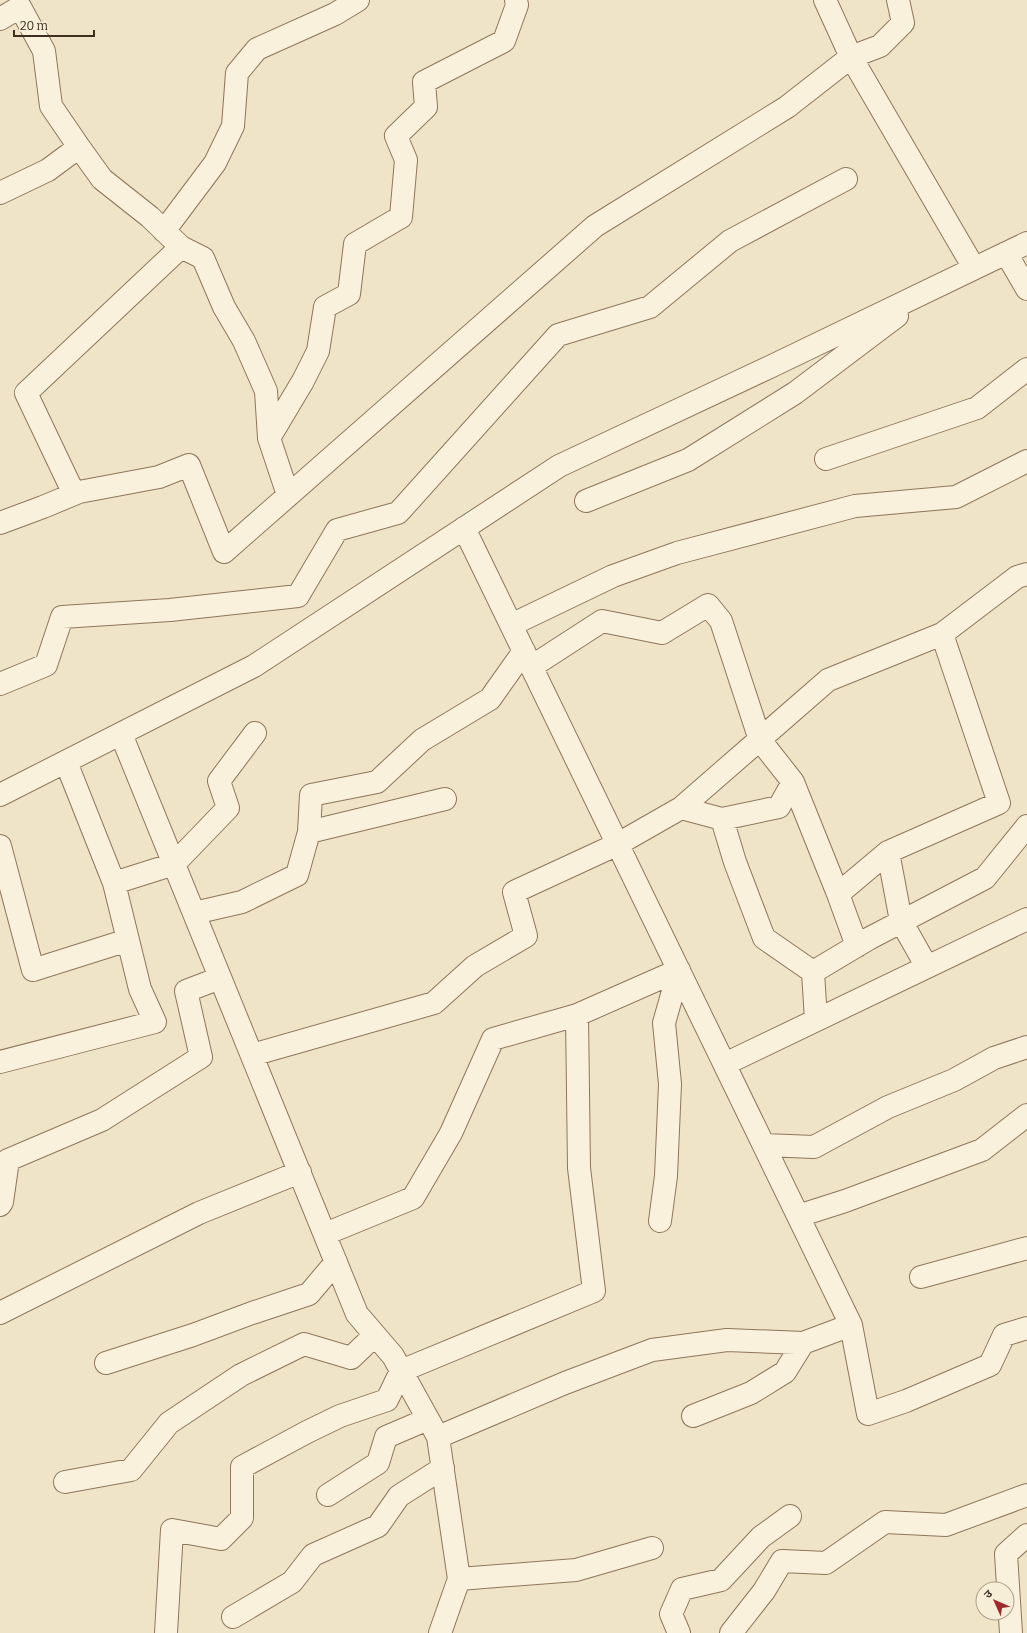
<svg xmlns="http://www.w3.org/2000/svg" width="1027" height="1633" font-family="Bitter,'Noto Sans Devanagari',serif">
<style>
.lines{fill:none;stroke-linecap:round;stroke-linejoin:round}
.street-casing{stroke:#8d765c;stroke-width:24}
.street{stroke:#faf1dc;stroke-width:22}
</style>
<rect width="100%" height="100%" fill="#f0e4c8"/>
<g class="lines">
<!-- street casing -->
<g class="street-casing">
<path id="street" d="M898,0L903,23L880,46L851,57L974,268
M0,19L20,7L44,51L51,106L79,147L48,170L0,193
M79,147L102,179L150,217L181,247L203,258L224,307L244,341L266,391L269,438L288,495
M164,231L215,163L233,126L237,73L257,49L335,14L358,0
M1006,253L1027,289
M269,438L303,381L318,351L325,307L349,294L355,244L401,217L406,160L396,136L426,107L424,82L504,41L517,5L516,0
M826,459L977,408L1027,369
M74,494L26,393L181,247
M586,501L688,460L795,393L897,316
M0,523L43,507L79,492L159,477L189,465L224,552L595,226L787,107L851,57L825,0
M511,625L613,576L677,553L855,506L956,497L1027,461
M531,667L602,621L662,633L708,605L721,621L760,740L793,782L779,807L722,819L681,808
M0,684L46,665L62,617L170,610L298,596L337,530L398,513L558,335L650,307L730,241L846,179
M121,734L357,1314L393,1356L438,1437L459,1579L440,1633
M66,762L114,883L174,864L228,808L219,781L255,733
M793,782L838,894
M0,795L254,666L559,466L774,365L1027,243
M722,819L735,862L764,938L813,972
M309,832L445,799
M0,846L33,970L128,940
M888,852L901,921L927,967
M194,913L242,902L297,875L309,832L311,795L377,782L422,740L490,699L524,651
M857,946L838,894L888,852L999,803L942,634
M816,1020L813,972L870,938L985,878L1027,826
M252,1055L434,1003L475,966L526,936L514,892L618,844L681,808L828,680L942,634L1017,577L1027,574
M0,1062L155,1022L140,989L114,883
M725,1064L1027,919
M764,1145L814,1147L888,1107L954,1080L994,1058L1027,1047
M0,1205L2,1202L8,1160L102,1120L201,1057L186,991L220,978
M798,1216L845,1201L982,1150L1027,1115
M660,1221L666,1176L670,1084L664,1023L679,970
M325,1234L413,1198L451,1133L493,1039L577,1015
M921,1277L1027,1248
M0,1313L199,1213L300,1172
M851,1325L868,1414L906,1401L990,1365L1004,1335L1027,1328
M106,1363L193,1335L252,1313L309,1294L336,1262
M693,1416L751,1393L785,1372L803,1343
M438,1437L565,1383L652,1350L727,1340L803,1343L851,1325L464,528
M65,1482L131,1470L169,1423L241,1375L304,1344L351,1358L375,1335
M328,1495L378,1463L386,1437L428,1419
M459,1579L576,1570L652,1548
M233,1617L292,1582L313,1555L378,1526L399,1496L443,1468
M166,1633L172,1530L221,1539L242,1518V1467L307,1432L340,1416L387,1400L401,1371L594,1291L579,1168L577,1015L679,970
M679,1633L671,1614L682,1589L721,1580L761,1537L790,1516
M731,1633L764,1591L782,1561L826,1563L885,1522L946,1525L1027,1495
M1011,1633L1006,1554L1027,1535"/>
</g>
<!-- street -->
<use href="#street" class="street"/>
</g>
<!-- north arrow -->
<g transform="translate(995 1601) rotate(315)"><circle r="19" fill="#f7eed8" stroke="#ada18e"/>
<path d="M0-3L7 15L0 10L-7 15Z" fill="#9e2a2b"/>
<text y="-6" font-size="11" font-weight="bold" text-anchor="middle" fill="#3d2e20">उ</text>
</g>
<!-- scale -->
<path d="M14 30v6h80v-6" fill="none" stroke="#3d2e20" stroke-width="2"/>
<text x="20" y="30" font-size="12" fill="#3d2e20" stroke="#f7eed8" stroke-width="3" paint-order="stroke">20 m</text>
</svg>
